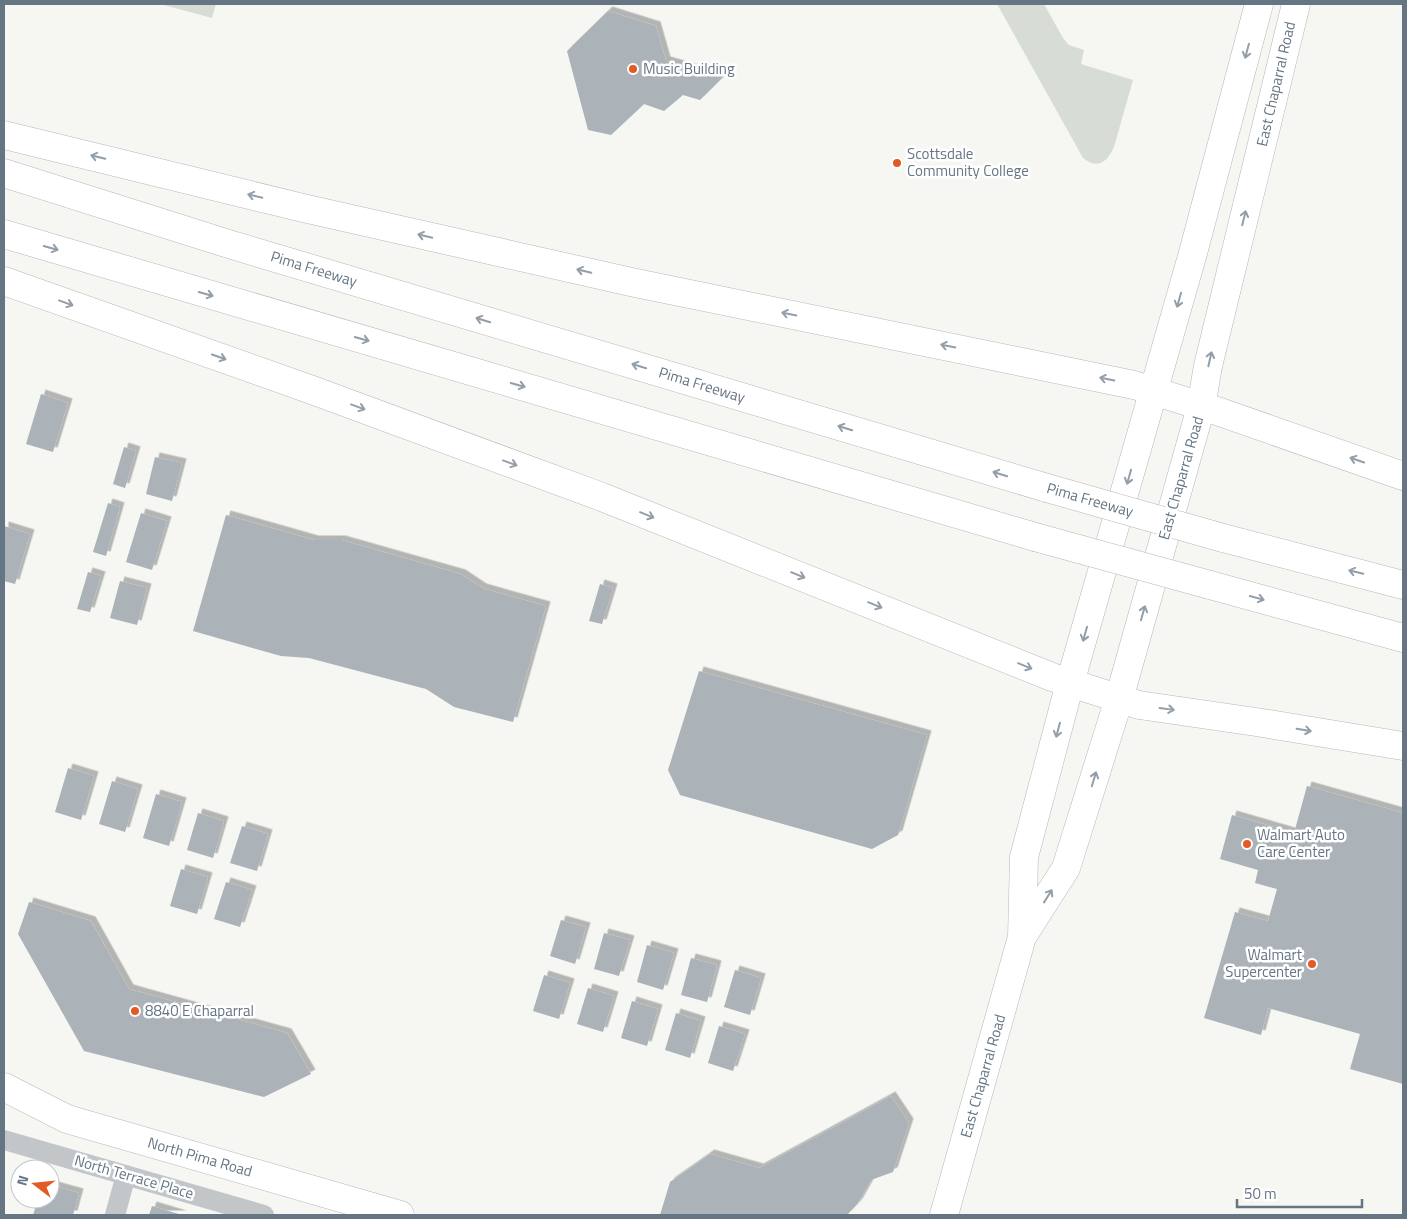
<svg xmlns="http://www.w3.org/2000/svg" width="1407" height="1219" font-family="'Titillium Web',sans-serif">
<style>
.green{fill:#d7ddd4}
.building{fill:#abb2b8;filter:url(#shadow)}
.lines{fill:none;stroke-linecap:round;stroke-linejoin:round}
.secondary-casing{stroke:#b4b9be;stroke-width:29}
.highway-casing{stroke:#b5b8bb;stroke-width:29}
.street{stroke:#c2c6c9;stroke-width:20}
.secondary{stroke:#fff;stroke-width:28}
.highway{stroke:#fff;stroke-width:28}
.highway-bridge-casing{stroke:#b5b8bb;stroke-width:29;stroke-linecap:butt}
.highway-bridge{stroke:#fff;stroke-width:28}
.oneway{stroke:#939ea9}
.poi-dot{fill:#e25b27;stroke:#fff;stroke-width:2}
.labels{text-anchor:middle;stroke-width:5;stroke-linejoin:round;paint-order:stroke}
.poi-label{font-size:15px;fill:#657584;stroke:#fff;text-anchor:start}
.street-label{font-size:15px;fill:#657584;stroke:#fff}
</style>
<defs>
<filter id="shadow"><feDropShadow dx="4.5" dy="-4.5" stdDeviation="0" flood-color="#0004"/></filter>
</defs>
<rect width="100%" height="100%" fill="#f6f6f3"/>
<!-- green -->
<path class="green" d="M160,4H216L212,18Z
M997,4H1044L1063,38L1069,45L1084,50L1081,64L1133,80L1114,147C1107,162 1098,170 1083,158Z"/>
<!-- building -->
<path class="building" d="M608,11L656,26L666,61L723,77L700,100L683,95L664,111L644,104L611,135L588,130L567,51Z
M41,394L68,403L53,452L26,444Z
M124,447L136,451L125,488L113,484Z
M155,457L182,463L172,501L146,494Z
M108,503L120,507L106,556L93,552Z
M141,513L167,521L152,570L126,562Z
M226,515L314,540H341L461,574L482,588L546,606L513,722L454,707L426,689L309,658L281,656L193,631Z
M4,526L30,534L15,584L4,581Z
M88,572L101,576L90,612L77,609Z
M120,581L147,588L137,625L110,618Z
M600,584L613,588L602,624L589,621Z
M699,671L927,735L898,835L872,849L680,795L668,770Z
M68,768L94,776L81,820L55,812Z
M112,781L138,789L125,832L99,824Z
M1307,786L1403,813V1084L1350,1069L1360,1034L1268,1008L1261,1035L1204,1018L1235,912L1268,921L1277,889L1255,883L1258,870L1220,859L1232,815L1294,833Z
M156,794L182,802L169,846L143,838Z
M198,813L224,821L213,858L187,850Z
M242,826L268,834L257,871L230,863Z
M181,869L208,877L197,914L170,906Z
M226,882L252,890L240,927L214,919Z
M29,902L91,921L129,989L287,1033L311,1074L264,1097L84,1051L18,934Z
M561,920L586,927L575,964L550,956Z
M604,933L630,940L619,976L594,969Z
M647,945L674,953L663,990L637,982Z
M691,958L717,965L707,1002L681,995Z
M735,970L761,978L750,1015L724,1007Z
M544,975L570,983L559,1019L533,1011Z
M588,988L614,996L603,1032L577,1024Z
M632,1001L658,1009L647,1046L621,1038Z
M676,1013L701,1021L690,1058L665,1050Z
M719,1026L745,1034L733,1071L708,1063Z
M891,1096L909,1123L893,1172L871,1180L858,1203L847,1215H660L670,1182L710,1154L759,1168Z
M50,1185L79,1193L73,1215H33L38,1199H50Z
M152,1206L182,1215H149Z"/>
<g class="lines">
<!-- secondary casing -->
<g class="secondary-casing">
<path id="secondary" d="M1022,937L1066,868L1119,699L1201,407L1208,366L1296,4
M4,1087L67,1119L400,1215
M944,1215L1022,937L1024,857L1070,683L1193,253L1259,4"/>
</g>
<!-- highway casing -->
<g class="highway-casing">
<path id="highway" d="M4,135L303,208L631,282L1134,385L1217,411L1403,476
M4,173L232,245L1047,488
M4,234L1035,537
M4,281L312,390L602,497L1052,677L1139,705L1256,722L1403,746
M1223,538L1403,585
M1210,585L1403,638"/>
</g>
<!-- street -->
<path class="street" d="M4,1140L264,1215
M115,1215L126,1175"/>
<!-- secondary -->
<use href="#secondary" class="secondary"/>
<!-- highway -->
<use href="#highway" class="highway"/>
<!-- highway-bridge casing -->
<g class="highway-bridge-casing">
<path id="highway-bridge" d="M1047,488L1223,538
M1035,537L1210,585"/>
</g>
<!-- highway-bridge -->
<use href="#highway-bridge" class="highway-bridge"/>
</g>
<!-- one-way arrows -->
<defs><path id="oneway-shaft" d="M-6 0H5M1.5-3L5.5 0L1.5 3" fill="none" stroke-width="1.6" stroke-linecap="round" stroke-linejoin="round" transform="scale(1.25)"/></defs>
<g class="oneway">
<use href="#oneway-shaft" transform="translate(1247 51) rotate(105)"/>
<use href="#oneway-shaft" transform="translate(98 157) rotate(-166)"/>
<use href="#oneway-shaft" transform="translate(255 196) rotate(-166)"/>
<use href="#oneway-shaft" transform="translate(1244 218) rotate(-76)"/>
<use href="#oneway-shaft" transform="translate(425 236) rotate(-167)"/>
<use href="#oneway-shaft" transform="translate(51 248) rotate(16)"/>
<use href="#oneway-shaft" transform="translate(584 271) rotate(-167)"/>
<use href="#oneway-shaft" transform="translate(206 294) rotate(16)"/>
<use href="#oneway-shaft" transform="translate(1179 300) rotate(106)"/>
<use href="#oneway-shaft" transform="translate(66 303) rotate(20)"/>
<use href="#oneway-shaft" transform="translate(789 314) rotate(-169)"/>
<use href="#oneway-shaft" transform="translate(483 320) rotate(-163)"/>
<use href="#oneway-shaft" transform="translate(362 339) rotate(16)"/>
<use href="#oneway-shaft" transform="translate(948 346) rotate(-169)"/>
<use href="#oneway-shaft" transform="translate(219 357) rotate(19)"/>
<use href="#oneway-shaft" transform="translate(1210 359) rotate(-77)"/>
<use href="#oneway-shaft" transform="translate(639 366) rotate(-163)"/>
<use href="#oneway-shaft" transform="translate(1107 379) rotate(-169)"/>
<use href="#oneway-shaft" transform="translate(518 385) rotate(16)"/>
<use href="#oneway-shaft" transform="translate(358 407) rotate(20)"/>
<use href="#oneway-shaft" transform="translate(845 428) rotate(-163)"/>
<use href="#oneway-shaft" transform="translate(1357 460) rotate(-161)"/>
<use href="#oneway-shaft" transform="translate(510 463) rotate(20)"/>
<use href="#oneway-shaft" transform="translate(1000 474) rotate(-163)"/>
<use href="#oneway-shaft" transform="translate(1129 477) rotate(106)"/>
<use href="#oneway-shaft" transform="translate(647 515) rotate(22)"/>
<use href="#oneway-shaft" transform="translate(1356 572) rotate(-166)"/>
<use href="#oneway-shaft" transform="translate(798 575) rotate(22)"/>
<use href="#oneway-shaft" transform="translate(1257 598) rotate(15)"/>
<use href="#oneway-shaft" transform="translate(875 605) rotate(22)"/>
<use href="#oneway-shaft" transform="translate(1143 613) rotate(-74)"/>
<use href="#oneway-shaft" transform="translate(1085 634) rotate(106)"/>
<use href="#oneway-shaft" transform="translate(1025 666) rotate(22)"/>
<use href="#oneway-shaft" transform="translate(1167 709) rotate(8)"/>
<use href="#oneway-shaft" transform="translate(1058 730) rotate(105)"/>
<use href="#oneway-shaft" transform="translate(1304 730) rotate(9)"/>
<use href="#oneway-shaft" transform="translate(1094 779) rotate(-73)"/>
<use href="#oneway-shaft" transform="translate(1048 896) rotate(-58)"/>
</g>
<!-- markers -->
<g class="poi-dot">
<circle cx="633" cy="69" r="5"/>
<circle cx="897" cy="163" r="5"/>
<circle cx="1247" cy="844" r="5"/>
<circle cx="1312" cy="964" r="5"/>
<circle cx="135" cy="1011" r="5"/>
</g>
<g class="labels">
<!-- poi labels -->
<g class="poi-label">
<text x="643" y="74">Music Building</text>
<text x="907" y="159">Scottsdale<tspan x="907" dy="17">Community College</tspan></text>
<text x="1257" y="840">Walmart Auto<tspan x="1257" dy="17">Care Center</tspan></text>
<text x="1302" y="960" text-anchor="end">Walmart<tspan x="1302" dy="17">Supercenter</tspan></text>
<text x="145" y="1016">8840 E Chaparral</text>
</g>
<!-- street labels -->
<g class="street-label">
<text transform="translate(1276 84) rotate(-77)" y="5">East Chaparral Road</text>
<text transform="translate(314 269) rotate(17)" y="5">Pima Freeway</text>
<text transform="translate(702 385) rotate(17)" y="5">Pima Freeway</text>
<text transform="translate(1181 478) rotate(-74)" y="5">East Chaparral Road</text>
<text transform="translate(1090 500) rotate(16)" y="5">Pima Freeway</text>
<text transform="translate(983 1076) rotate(-74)" y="5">East Chaparral Road</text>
<text transform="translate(200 1157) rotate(16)" y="5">North Pima Road</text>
<text transform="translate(134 1177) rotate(16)" y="5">North Terrace Place</text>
</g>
</g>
<!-- border -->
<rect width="1407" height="1219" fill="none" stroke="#657584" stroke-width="10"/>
<!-- north arrow -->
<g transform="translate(35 1184) rotate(286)"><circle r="24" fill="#ffffff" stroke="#c1c8ce"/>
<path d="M0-4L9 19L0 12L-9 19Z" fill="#e25b27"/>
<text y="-8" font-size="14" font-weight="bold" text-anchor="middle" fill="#657584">N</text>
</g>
<!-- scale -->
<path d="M1237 1199v8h125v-8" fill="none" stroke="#657584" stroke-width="2.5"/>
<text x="1244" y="1199" font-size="15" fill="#657584" stroke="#ffffff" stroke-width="4" paint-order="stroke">50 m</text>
</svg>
